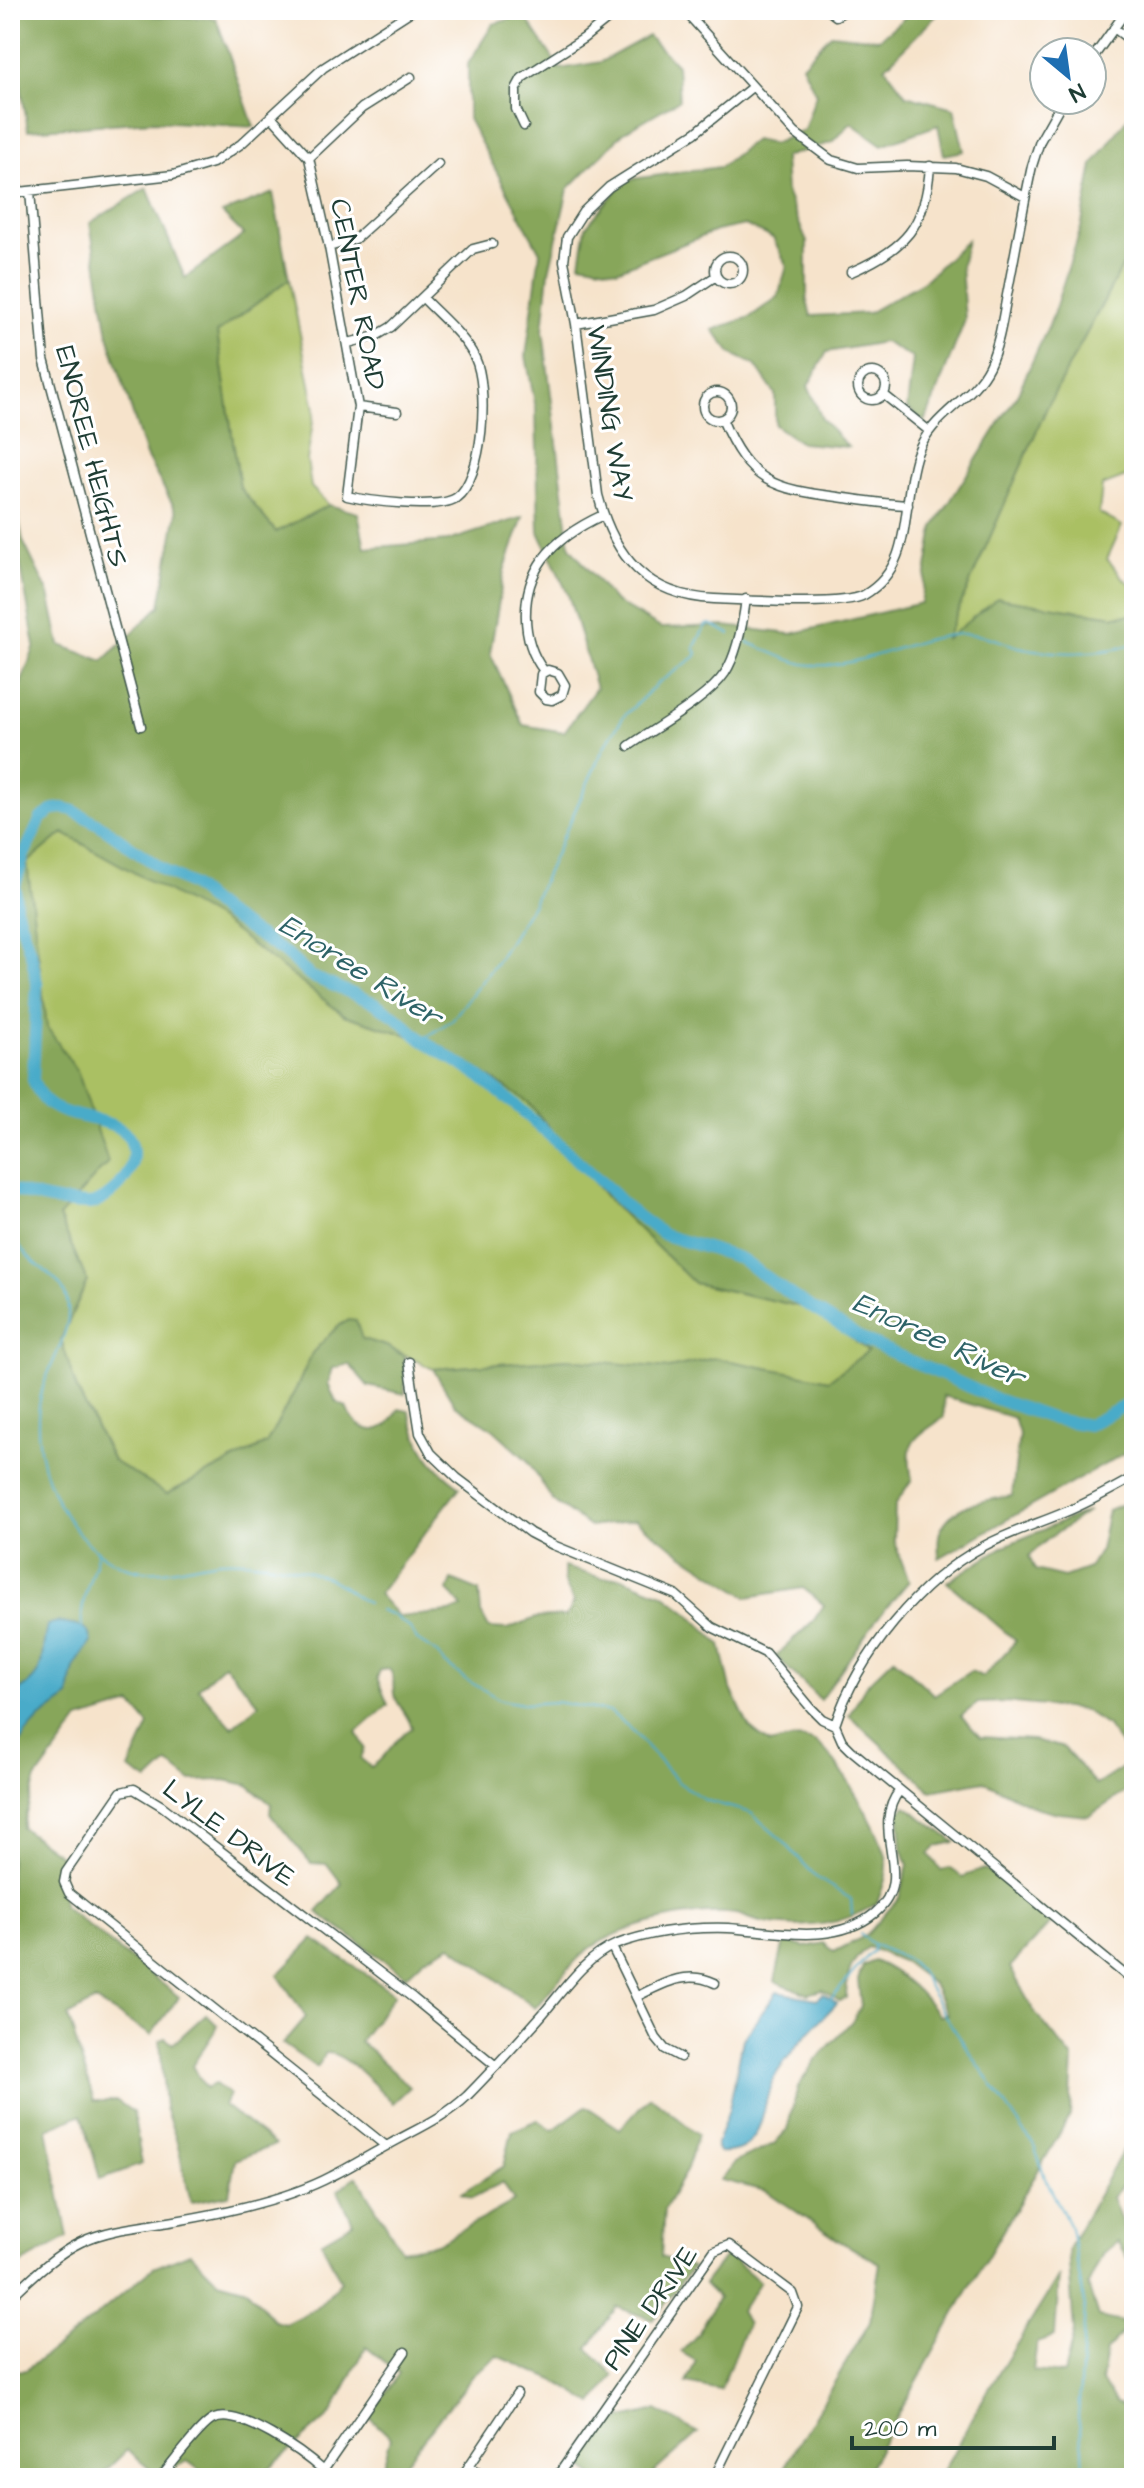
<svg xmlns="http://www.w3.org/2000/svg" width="1144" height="2488" font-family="'Architects Daughter',sans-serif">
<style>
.green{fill:#aac064;stroke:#647e4c;stroke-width:2}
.forest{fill:#87a65a;stroke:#537247;stroke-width:2;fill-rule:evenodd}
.water{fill:#4aabc9;stroke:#34747e;stroke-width:2}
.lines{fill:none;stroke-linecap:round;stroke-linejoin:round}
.stream{stroke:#4aabc9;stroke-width:2}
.river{stroke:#4aabc9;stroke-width:12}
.minor-casing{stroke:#3f564b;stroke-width:11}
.minor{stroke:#fff;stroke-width:8}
.labels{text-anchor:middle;stroke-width:6;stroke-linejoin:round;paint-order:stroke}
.street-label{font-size:28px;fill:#1f3d34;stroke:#fff}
.water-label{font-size:30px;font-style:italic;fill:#2e6468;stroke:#fff}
</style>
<rect width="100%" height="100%" fill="#fff"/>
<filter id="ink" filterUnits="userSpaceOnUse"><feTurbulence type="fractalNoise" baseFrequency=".0125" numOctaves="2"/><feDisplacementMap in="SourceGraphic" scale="16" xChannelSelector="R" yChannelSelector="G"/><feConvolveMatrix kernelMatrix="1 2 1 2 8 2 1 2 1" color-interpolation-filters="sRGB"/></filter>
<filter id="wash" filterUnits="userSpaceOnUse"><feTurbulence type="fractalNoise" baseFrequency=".006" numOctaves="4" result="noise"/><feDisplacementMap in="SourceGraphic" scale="32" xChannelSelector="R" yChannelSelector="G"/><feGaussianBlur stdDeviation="1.8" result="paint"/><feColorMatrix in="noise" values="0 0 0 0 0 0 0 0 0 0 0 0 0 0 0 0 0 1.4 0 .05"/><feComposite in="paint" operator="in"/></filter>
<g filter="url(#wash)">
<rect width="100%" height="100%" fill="#f6e3cb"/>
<!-- green -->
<path class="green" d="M1134,245V468L1126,477L1102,486L1099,513L1122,526L1107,559L1124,579L1134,586V615L1114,616L998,598L944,642L1047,407Z
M289,279L315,409L307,460L311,487L329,505L276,532L240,488L217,333Z
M63,833L221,921L344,1015L439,1045L528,1102L608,1199L694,1283L816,1310L868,1351L829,1380L715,1358L669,1368L567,1359L433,1369L386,1346L362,1339L338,1326L312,1353L298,1385L267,1443L167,1494L113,1461L77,1390L61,1339L87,1281L59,1217L78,1073L47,1028L27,863Z"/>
<!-- forest -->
<path class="forest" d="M10,10H150L153,16L216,18L254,127L153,121L28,130L19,74H10Z
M914,10H942L885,67L906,95L954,108L964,151L944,155L938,125L882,145L851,123L833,142L784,157L786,192L807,242V301L811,316L868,313L924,281L967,240L961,266L965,320L925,422L907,408L913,358L884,342L827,352L808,386L822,419L848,447L801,443L775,425V394L755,365L732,354L713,330L750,317L778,297L787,266L773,238L745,225L716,231L617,270L580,263L586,227L625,180L720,167L754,140L773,144L804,130L816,94L802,65L831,34L879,39Z
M524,15L560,69L601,62L648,36L677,65L679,100L624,132L568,189L549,272L543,330L570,547L614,601L661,628L725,626L791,634L921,603L934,527L1018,393L1052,318L1081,228L1093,165L1134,109V245L1047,407L945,640L997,598L1114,616L1134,615V1398L1126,1403L1132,1449L939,1558C939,1551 937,1539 940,1532C951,1503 986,1500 1012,1496L1019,1434L1014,1418L943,1396L944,1417C914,1440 904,1438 912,1479L895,1505L894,1541L909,1581L876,1620L820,1700L776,1656L814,1620L824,1605L803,1588L748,1597L685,1556L635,1520L590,1527L553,1501L528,1461L494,1430L455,1405L433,1369L567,1359L669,1368L715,1358L829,1380L868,1351L816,1310L694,1283L608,1199L528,1102L439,1045L344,1015L221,921L63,833L27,863L47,1027L78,1073L108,1162L59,1217L87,1281L61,1339L77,1390L113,1461L167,1494L266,1444L298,1385L312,1353L338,1326L349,1320L356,1321L362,1339L386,1346L404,1356L405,1394L368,1386L349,1364L333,1368L328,1384L336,1402L346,1407C352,1423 369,1438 387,1425C391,1422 396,1414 399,1409L409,1411C419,1448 429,1465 460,1487L378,1594L399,1617L450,1612L462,1607L448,1590L452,1580L479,1591L481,1613L489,1628L507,1629L536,1618L567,1616L574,1602L564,1581V1567L602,1578L620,1577L665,1595L692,1616L721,1645L731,1689L749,1727L770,1744C786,1740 802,1734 818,1744C836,1755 885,1839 887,1861C888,1876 882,1889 877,1903C843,1926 806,1929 765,1923C755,1922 746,1916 736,1914C694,1908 624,1925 589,1949C571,1962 551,1990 535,2008L451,1945L424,1959L406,1976L317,1912L342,1884L327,1864L311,1863L270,1814L271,1804L248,1785L224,1780L191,1781L168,1763L149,1781L129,1769L149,1725L132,1704L79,1720L36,1779L22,1828L61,1856L63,1906L179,1997L151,2035L95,2001L68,2016L94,2101H117L133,2112L142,2164L100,2179L82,2114L47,2129L68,2237L21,2264L10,2255V713L35,646L18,551L10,524V473L23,541L49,594L60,645L103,661L160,606L177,512L146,456L108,335L90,223L147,188L185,278L244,235L222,213L273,193L289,279L217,333L240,488L276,532L329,505L358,513L365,548L448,541L523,517L504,571L490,653L523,725L564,732L596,688L568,594L539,532L536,409L526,356L540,252L468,119V64L493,24ZM224,1664L259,1704L232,1727L198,1688ZM389,1669C396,1678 392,1683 394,1694C398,1707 408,1714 412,1728C391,1740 388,1758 371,1767L361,1759L365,1748L357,1732L388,1705L377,1678L380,1670Z
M1134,1499V1786L1089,1816L1058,1813L1035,1807L984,1781L931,1791L849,1715L866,1685L894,1658L934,1695L971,1671L983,1677L1016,1641L947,1582L1004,1546L1089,1511L1048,1539L1029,1556L1035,1570L1064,1577L1089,1568L1100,1550L1108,1510ZM1004,1702L1084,1710L1106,1725L1133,1761L1096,1785L1064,1748L1033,1740L980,1737L961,1716L978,1703Z
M906,1806L955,1842L937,1846L929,1854L941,1870L950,1868L962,1877L984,1869L999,1876L1053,1920L1010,1967L1033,2010L1073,2059L1070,2116L964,2297L863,2478H778L870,2322L880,2263L841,2242L766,2191L721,2180L735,2162L774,2144L787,2130L798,2087L815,2061L853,2020L861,2006L858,1980L863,1966L874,1961C902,1973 921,1992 939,2016L947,2014L933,1984L904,1962L868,1947C849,1962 847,1974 846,1998L840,2001L822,1990L807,1994L775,1981L784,1942L806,1947L823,1943L834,1952L867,1935L899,1898L908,1865L902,1848L899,1812Z
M313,1939L395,1994L360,2041L410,2087L393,2103C377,2088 346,2052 326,2053L316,2067L283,2044L306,2017L278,1975Z
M206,2014L218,2026L192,2066L206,2088L215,2084L229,2094L224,2105L275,2145L235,2160L229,2195L191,2202L177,2142L165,2108L160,2041L165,2038L173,2044Z
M650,2096L698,2134L686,2171L664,2209L661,2257L692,2267L653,2320L617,2307L588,2348L614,2376L593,2404L556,2381L498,2356L476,2372L393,2478H379L391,2438L369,2417L399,2373L366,2347L332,2413L258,2478H212L187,2461L158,2476L127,2450L98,2478H10L12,2475L10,2371L26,2370L83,2327L153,2268L190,2253L218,2281L247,2289L274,2321L285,2324L317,2308L341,2281L321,2242L353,2223L338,2190L357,2176L401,2250L437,2244L514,2201L503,2182L472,2198L461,2193L504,2166L512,2131L538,2120L553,2130L586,2106L620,2129Z
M1123,2150L1134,2159V2178L1126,2182L1112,2197L1126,2233L1134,2245V2270L1117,2242L1103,2253L1088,2285L1098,2317L1122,2322L1124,2331L1106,2351L1101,2381L1116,2403L1134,2409V2478H939L987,2392L1059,2276L1055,2336L1037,2342L1033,2371L1064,2374L1074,2332L1068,2249Z
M727,2254L760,2282L740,2311L747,2324L720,2390L686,2383L696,2361L681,2352L698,2334L718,2298L704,2284Z
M657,2410L698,2433L652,2474L655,2478H594L578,2459L595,2432L624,2418Z"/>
<!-- water -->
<path class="water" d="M57,1622L82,1627L88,1631L91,1642C73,1669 73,1663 69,1697L40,1718L26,1733L17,1749L10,1751V1696C50,1674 38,1664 47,1625Z
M777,1992L817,1999L823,1994L837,2003C816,2025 787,2053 773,2080C764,2099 765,2122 752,2139C745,2150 731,2153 719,2152L716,2146L729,2109L743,2039Z"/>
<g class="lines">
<!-- stream -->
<path class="stream" d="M747,642C766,649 784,660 804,664C857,673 914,634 966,634C985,634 1001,642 1019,647C1052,655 1102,655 1134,644
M422,1040L452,1020L495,964L532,905L604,747L624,716L658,683L695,657L697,653L694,648L706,625L710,624L730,634
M10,1230C15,1239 20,1248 27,1255C38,1268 59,1278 65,1294C77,1325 52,1358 43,1387C24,1451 60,1540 123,1566C155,1579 187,1565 219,1561C245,1558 308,1568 332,1580C344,1586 354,1596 367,1603
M380,1610L393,1615L410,1628L417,1640L437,1653L445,1663L465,1679L501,1700L523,1704L556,1702L610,1712L630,1728L678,1782L705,1800L751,1813L783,1841L817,1878L851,1899L852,1914
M82,1627C79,1600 93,1577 98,1551
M860,1934L873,1944L910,1961L921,1972L943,2013L1034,2146L1046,2180L1071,2228L1085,2307L1078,2418L1083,2447L1084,2478
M831,1999C846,1983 857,1966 873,1951V1945"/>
<!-- river -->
<path class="river" d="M10,1189C37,1198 59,1203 88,1204C99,1204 111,1194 119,1186C128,1176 133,1166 133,1153C133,1115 80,1123 55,1108C43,1102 38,1092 33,1080L37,983L32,958L16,908L15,886L24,855L41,818L55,809L63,808L72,810L100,825L165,871L191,885L224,913L285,953L310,976L375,1003L399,1019L422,1040L476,1074L518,1107L609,1189L627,1208L664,1235L739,1258L791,1295L864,1340L996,1399L1053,1419L1088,1425L1134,1401"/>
</g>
</g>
<g filter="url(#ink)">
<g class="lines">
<!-- minor casing -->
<g class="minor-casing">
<path id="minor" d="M684,10L795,133L831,160L858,168L907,166L956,168L986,176L1025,197
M828,10L836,16L847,10
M1114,28L1134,43
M1092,59L1127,10
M752,87L695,133L609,187L583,212L567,237L564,261L576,324L598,495C614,557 647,596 714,599C743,600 843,607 864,595C916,565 900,503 917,454C932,413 971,402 989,366C1000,343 1003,315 1008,290C1016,249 1023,207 1032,166L1040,141L1063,100
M271,116L309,158L329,247L358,407L347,496C368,501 437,510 456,498C484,478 489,387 475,358C464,335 440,316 423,298
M524,126L516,109V89L522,78L584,38L619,10
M309,158L362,108L411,77
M30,191L44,359L141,726
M10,193L173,175L213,163L241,144L323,68L413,10
M329,247L355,239L438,164
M715 270a14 14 0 1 1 28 0a14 14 0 1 1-28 0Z
M851,272C905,249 926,226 930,166
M576,324L654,310L686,296L716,276
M348,343L376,336L391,327L473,249L492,244
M858 386a14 14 0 1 1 28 0a14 14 0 1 1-28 0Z
M703 406a14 14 0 1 1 28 0a14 14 0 1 1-28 0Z
M883,394L928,430
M358,407L397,412
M722,419C749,483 774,489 838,497C861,500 885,504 908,505
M548,670L558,673L565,685L562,695L552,700L546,699L539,692L541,674Z
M544,671C520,640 520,591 543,559C558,539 581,525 603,515
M629,746C656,727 708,699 725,673C738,653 743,622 746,599
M409,1362L420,1433L431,1453L457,1478L530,1533L553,1545L676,1595L712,1627L765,1653L811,1708L822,1719L835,1725
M1134,1477C1111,1490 1088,1503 1063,1513C1037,1524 1010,1532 984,1546C920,1580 857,1656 835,1725L842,1741L851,1750L1134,1982
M612,1947L656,2038L665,2049L680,2057
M636,1997C662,1984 687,1969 715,1983
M386,2146L69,1893L64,1882L66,1872L121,1792L134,1789L162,1806L413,1998L496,2066
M10,2298C31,2278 54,2255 81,2242C109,2229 139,2227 169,2222C218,2214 289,2199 332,2176C352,2166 371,2154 390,2144C417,2129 445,2117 467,2096C493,2070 517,2043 541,2016C563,1991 584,1958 615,1945C650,1932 691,1927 728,1928C775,1931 835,1946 875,1913C918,1877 867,1831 900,1790
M469,2465L486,2478
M160,2478C171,2466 202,2423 214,2419C241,2408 303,2453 323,2471
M318,2478L405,2352
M461,2478L517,2394
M556,2478L714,2251L729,2245L793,2293L798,2307L714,2478"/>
</g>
<!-- minor -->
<use href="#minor" class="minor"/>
</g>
</g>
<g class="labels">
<!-- street labels -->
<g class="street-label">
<text transform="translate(359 294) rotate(79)" y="10">CENTER ROAD</text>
<text transform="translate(611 413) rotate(81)" y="10">WINDING WAY</text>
<text transform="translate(93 456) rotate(76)" y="10">ENOREE HEIGHTS</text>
<text transform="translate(230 1832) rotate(37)" y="10">LYLE DRIVE</text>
<text transform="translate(649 2307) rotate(-55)" y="10">PINE DRIVE</text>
</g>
<!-- water labels -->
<g class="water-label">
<text transform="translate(361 970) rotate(32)" y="10">Enoree River</text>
<text transform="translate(939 1339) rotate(25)" y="10">Enoree River</text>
</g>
</g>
<!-- margin -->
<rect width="1144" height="2488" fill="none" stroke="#fff" stroke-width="40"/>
<!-- north arrow -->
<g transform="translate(1068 76) rotate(151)"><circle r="38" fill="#ffffff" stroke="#a5b1ae" stroke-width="2"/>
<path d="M0-6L14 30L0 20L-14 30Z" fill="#1f6fb2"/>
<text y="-12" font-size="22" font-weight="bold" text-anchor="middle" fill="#1f3d34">N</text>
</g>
<!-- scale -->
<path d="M852 2436v12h202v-12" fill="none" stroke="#1f3d34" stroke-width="4"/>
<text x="864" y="2436" font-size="24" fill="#1f3d34" stroke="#ffffff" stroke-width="6" paint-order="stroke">200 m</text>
</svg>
